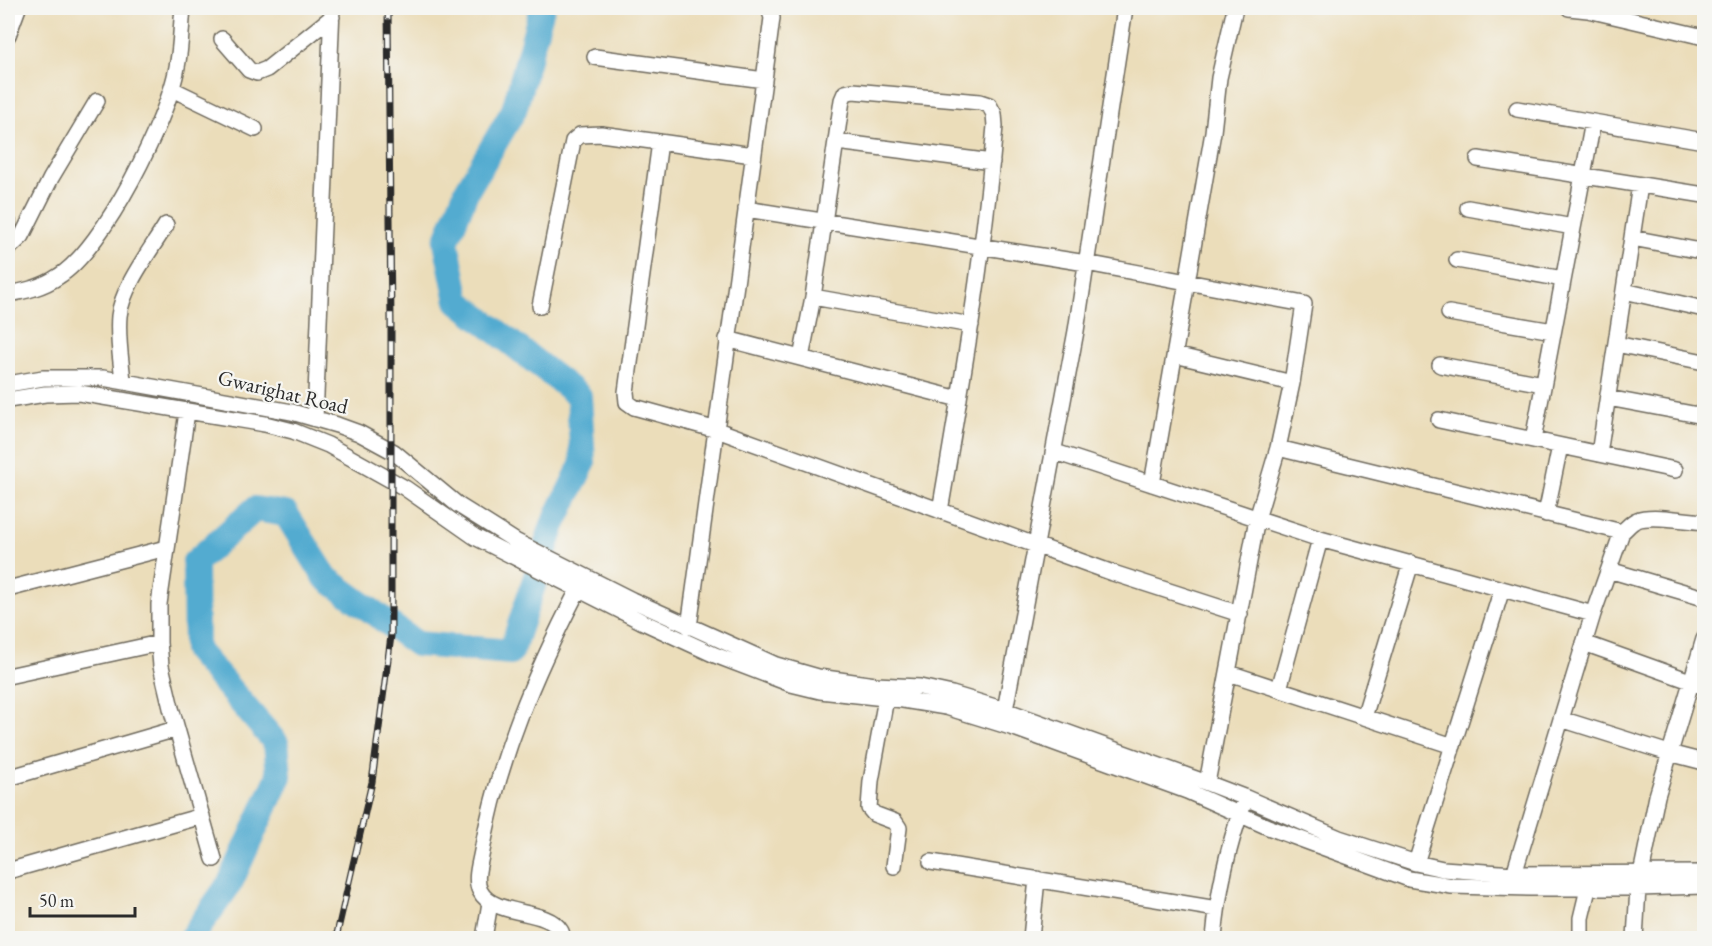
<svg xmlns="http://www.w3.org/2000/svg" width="1712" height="946" font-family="'EB Garamond',serif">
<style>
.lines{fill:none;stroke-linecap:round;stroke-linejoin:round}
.river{stroke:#53abd0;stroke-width:26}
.minor-casing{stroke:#6e695d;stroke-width:18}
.minor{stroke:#fff;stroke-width:15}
.rail-casing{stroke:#2b2b2b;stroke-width:7}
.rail{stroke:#f6f6f2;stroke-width:4.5;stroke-dasharray:14;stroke-linecap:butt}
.labels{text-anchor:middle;stroke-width:4.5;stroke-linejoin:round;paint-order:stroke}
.street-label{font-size:21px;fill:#2b2b2b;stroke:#f6f6f2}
</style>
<rect width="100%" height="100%" fill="#f6f6f2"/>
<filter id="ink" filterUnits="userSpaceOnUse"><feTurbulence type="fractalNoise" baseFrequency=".0167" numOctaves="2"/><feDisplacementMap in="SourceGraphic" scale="12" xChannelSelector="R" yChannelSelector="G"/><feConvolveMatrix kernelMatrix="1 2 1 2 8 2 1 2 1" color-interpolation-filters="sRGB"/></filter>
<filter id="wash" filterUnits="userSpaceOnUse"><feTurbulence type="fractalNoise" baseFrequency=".008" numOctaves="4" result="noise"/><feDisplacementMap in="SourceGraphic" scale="24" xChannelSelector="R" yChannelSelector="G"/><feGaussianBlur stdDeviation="1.35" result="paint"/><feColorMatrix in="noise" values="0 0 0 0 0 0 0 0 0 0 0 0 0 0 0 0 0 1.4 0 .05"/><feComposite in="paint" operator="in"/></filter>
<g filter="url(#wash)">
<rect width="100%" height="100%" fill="#ebddba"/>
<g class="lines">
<!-- river -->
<path class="river" d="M191,938L230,883L279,776L276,743L196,650L195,562L255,509L286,514L326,578L417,644L511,652L553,525L583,463L579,396L458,301L446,242L466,192L514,110L542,8"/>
</g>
</g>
<g filter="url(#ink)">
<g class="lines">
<!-- minor casing -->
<g class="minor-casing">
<path id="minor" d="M1569,8L1588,10L1704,37
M8,35L18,8
M222,39L249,70L257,73L267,69L332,17
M595,57L764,80
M172,89L255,129
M1517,109L1704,141
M660,142L626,392L627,402L634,407L717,430L1113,573L1240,614
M837,142L992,162
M1478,159L1704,195
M1468,208L1573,227
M746,209L1086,263L1304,304L1292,383L1278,448L1257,519L1207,783
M8,222V244
M1632,238L1701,251
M8,249L22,236L51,178L97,101
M1457,260L1563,279
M1624,291L1704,309
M8,294C26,291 43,287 59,276C104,248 168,119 177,67C181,48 181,27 183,8
M813,297L971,325
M540,306L573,141L580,135L601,134L753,155
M1449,313L1553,331
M727,339L959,399
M1616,344L1704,362
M1175,355L1292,383
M801,358L813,297L842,100L845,93L853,91L980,102L989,105L994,114L995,126C984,255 962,383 940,511
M1440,365L1543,384
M123,381C121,359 117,337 119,316C122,287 151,250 166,225
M8,384L43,378H103L292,412L337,425L359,433L394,452L458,505L517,542L632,600L776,665L818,677L875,685L920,687L952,694L1005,710L1207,783L1246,798L1339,838L1416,863L1443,869L1514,874L1704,873
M1608,398L1698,415
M8,400L45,394L79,393L265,424L293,431L328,445L405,488L475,537L641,621L715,655L791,684L820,691L903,700L946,707L1017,729L1187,791L1268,827L1409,879L1452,886L1530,888H1638L1704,886
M187,412L159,604V643L161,666L171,708L214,859
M315,419L332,8
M1439,420L1675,470
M1533,440L1593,122
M1278,448L1622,532
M1055,452L1320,539L1593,614
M1599,454L1640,185
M1152,484L1213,132L1219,78L1235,8
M1546,514L1560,446
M1609,570L1704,598
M8,589L166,548
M689,627L764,80L772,18L769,8
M1584,643L1704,686
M1229,673L1453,746
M8,676L159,643
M1279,689L1320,539
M886,698L871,781L869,808L874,814L895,822L899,828L894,866
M1005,710L1076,331L1125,8
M1364,717L1411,563
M1561,719L1669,753L1704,762
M8,778L176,729
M931,862L1217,909
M1416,863L1502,589
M8,871L202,816
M1514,874L1593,614L1622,532C1627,528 1631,522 1637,520C1651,514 1688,521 1704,522
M1641,874L1657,796L1704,639
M484,938L490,903
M563,938C562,936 562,932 560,930C547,908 493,917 480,891C474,879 480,863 482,851C498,759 535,673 578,590
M1031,938L1037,879
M1214,938C1218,893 1227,849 1243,806
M1581,938V918L1588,889
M1635,938L1638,888"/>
</g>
<!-- minor -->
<use href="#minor" class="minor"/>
<!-- rail casing -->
<g class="rail-casing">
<path id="rail" d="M336,938L372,782L391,636V324L388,8"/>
</g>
<!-- rail -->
<use href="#rail" class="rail"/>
</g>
</g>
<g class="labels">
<!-- street labels -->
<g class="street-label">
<text transform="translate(283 392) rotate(13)" y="7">Gwarighat Road</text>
</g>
</g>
<!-- margin -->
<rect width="1712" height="946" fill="none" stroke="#f6f6f2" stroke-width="30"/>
<!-- scale -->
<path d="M30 907v9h105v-9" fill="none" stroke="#2b2b2b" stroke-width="3"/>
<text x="39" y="907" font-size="18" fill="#2b2b2b" stroke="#f6f6f2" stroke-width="4.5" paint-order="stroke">50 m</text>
</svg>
